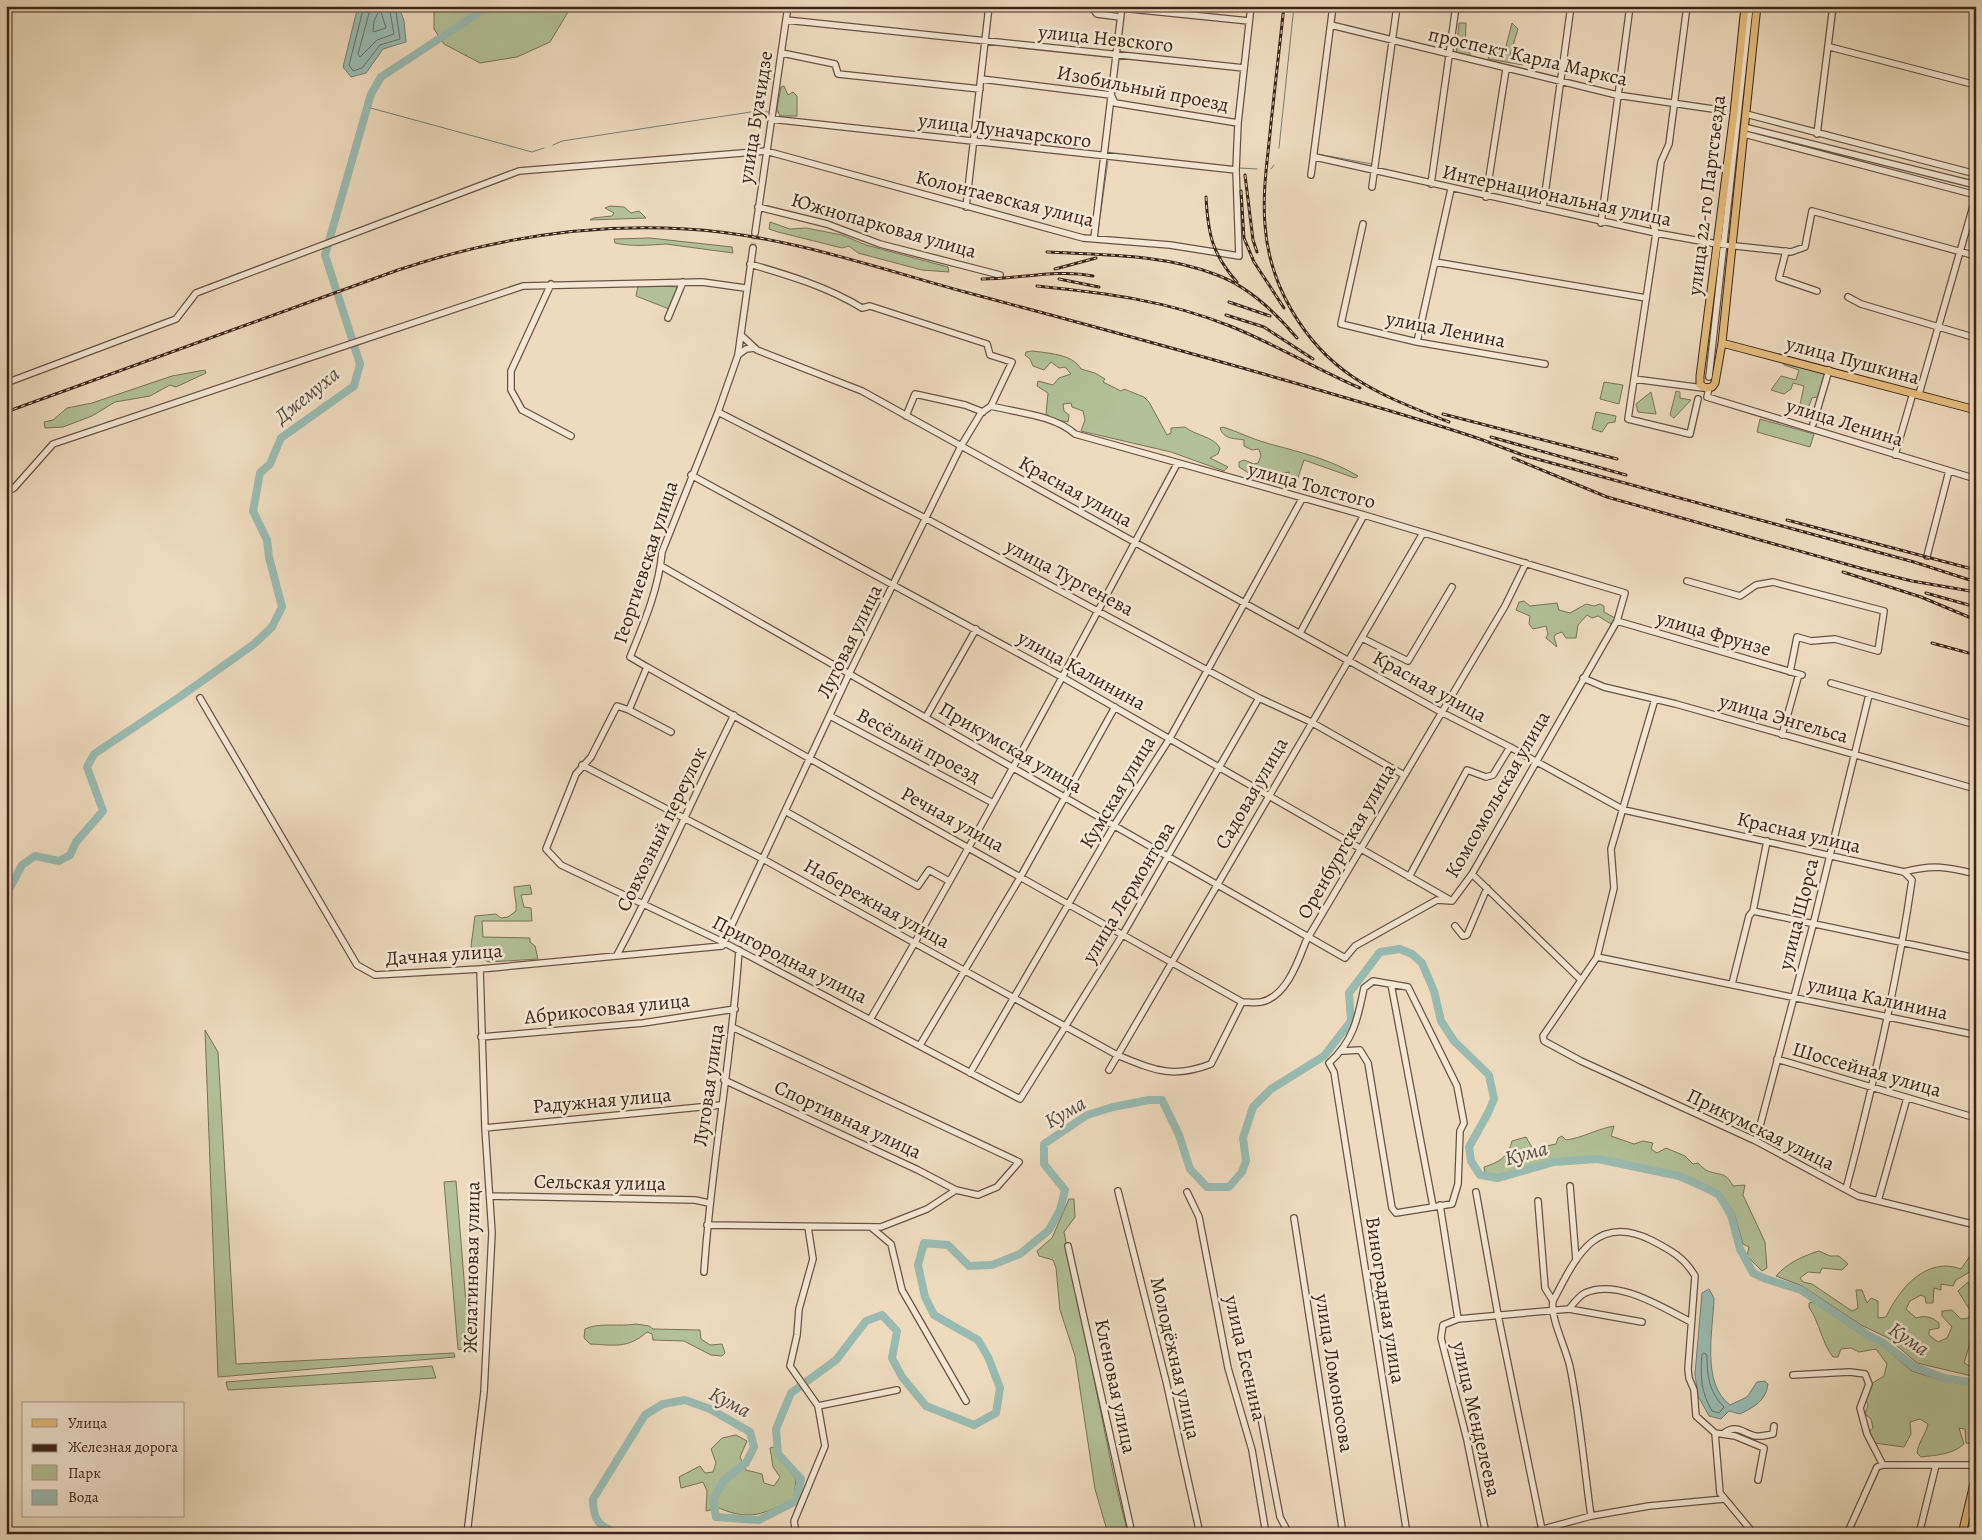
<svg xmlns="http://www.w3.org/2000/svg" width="1982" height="1540" font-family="Alegreya,serif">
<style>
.green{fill:#b2c197;stroke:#787358}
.water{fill:#99bbb2;stroke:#747f75}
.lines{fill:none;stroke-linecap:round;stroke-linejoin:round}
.shore{stroke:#6b7066;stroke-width:1}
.stream{stroke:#747f75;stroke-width:1}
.river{stroke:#99bbb2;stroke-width:8}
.minor-tunnel{stroke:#cbb79d;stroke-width:5.5;stroke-dasharray:5.5 3;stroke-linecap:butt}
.minor-casing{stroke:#695242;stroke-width:8}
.major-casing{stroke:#3d2519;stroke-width:9}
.minor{stroke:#f4e8d5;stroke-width:5.5}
.major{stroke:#e7be7f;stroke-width:7}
.rail-casing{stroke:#3d2519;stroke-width:3}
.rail{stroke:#f4e8d5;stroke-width:1;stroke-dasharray:4;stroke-linecap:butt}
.labels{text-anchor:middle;stroke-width:5;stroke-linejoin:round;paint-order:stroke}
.street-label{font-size:20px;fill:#3d2519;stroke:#f4e8d5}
.water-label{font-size:21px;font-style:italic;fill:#544a3f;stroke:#f4e8d5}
</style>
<rect width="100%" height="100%" fill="#eedbbe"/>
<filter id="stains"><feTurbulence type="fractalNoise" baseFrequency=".004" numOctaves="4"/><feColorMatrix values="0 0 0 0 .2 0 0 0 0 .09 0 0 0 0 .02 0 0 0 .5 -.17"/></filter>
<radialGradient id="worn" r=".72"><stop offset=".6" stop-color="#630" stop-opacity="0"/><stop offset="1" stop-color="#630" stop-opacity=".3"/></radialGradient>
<!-- green -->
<path class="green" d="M417,6H567L568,12L550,42L517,57L480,63L444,44L434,29V12L421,9Z
M1459,23H1466L1465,50L1470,53V56L1456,54Z
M1512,23L1518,29L1510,55L1522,59L1523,65L1488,59L1490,51L1498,53L1505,50Z
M784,86L788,95L793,92L797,96V116H780L777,109L781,87Z
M610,206L624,207L631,213L639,211L646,218L590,220L593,218L612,216L614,213L605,208Z
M770,222L790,229L806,228L842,235L866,245L948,267L949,272L922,270L858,253L849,246L842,248L778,232L769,229Z
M650,238L732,247L733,253L666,244C650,245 632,247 615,243L614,239Z
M644,285L677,287L669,309L636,296L638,286Z
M1032,351C1047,353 1073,354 1081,369L1095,373L1105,379L1103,382L1121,391L1124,389L1144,397L1149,402L1167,435L1171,433V428L1185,427C1196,436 1213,436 1220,448L1218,454L1210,458L1228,467L1224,471L1171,452L1081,431L1085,420L1083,411L1072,407L1071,403L1063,404L1064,411L1069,415L1068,422L1053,419L1046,414L1048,393L1037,386L1038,381L1053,385L1059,378L1071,374L1065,367L1059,368L1051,362L1044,370L1033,366L1030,359L1025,355L1026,352Z
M1784,360L1828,371L1821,396L1812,398L1805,416L1798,414L1804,386L1793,383L1791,389L1784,394L1771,390L1781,376L1796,380L1799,370L1784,365Z
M205,370L206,373L176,387L170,385L150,396L115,402L92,416L63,427L45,428L44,422L53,420L67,408L92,403L172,376Z
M1604,382L1623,385L1619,404L1600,399Z
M1676,391L1680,392V398L1691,400L1674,418L1670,415Z
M1651,392L1656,414L1638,412L1636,404Z
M1596,412L1616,416L1615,422L1608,423L1602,432L1592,429Z
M1760,419L1814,434L1810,447L1757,432Z
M1223,427C1239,432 1254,440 1270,444C1300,452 1332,460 1358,476L1355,478L1304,460L1294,489L1290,487L1289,472L1280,474L1278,483L1255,477L1239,467V462L1244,460L1254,464L1258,463L1261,456L1259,449L1252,450L1244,446V440C1234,438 1224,440 1220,428Z
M1524,601L1530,606L1557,603L1559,610L1570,613L1586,604L1594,606L1600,604L1604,606V612L1615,618L1611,624L1598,616L1592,618L1587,615L1578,625L1576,638H1566L1562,632L1556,634L1554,637L1557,647L1546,638L1548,634L1546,626L1533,629L1529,624L1530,616L1516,610L1519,602Z
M530,885L532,894L521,895L524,907L531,908L532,921H482L483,937L530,938V942L535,946L538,959L489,962L473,954L471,946L475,916L496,914L501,918L508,917L516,911C517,902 514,896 514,887Z
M205,1030L218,1052L236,1364L454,1353L455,1357L218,1377Z
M1614,1126L1611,1136L1634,1144L1643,1141L1653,1143L1651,1149L1657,1153L1666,1148L1685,1156L1693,1164L1698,1163C1701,1166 1705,1170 1708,1171C1721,1176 1725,1171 1733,1186L1745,1185L1743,1195L1765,1242L1767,1268L1762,1271L1747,1256L1749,1247L1743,1244L1734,1213L1721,1193L1679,1174L1598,1157L1554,1159L1498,1176L1485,1173L1484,1167C1500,1162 1508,1157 1512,1141L1526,1137L1533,1149L1556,1144L1558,1138L1562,1136L1566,1140C1582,1138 1597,1129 1614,1126Z
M456,1181L470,1352L458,1349L444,1182Z
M1069,1199H1074L1075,1217L1064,1232L1114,1477L1128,1534H1108L1095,1489L1075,1356L1060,1310L1056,1268L1053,1260L1039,1256L1037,1251L1052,1238Z
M1819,1251L1830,1256H1839L1848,1264L1842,1270L1822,1268L1820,1273L1808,1272L1800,1278L1803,1282L1812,1284L1852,1311L1858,1308L1856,1290H1862L1867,1303L1871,1298L1878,1301V1318L1886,1317C1899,1289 1926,1256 1961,1269L1970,1256L1974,1262L1973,1270L1956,1280L1953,1286L1941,1284V1290L1934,1288L1933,1303H1926L1925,1297L1921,1295L1910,1301L1906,1309L1916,1318C1925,1315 1932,1317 1939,1323V1328L1929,1330V1335L1938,1342L1947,1338L1952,1327L1942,1316V1311L1952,1310L1961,1319L1969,1318L1970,1310L1958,1291L1968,1282C1982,1306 1972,1337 1964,1363L1976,1369V1377L1917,1363L1888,1338L1861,1325L1802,1286L1776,1276C1787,1263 1803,1256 1819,1251Z
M1813,1302L1865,1337L1880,1344L1912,1371L1944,1381L1976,1386L1974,1444L1966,1443L1965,1429L1959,1428L1964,1444C1952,1455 1936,1455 1921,1457L1917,1453C1918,1443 1926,1434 1928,1424L1920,1419L1910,1422L1911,1434L1904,1447L1874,1443L1868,1432L1873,1428L1871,1419L1865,1414L1868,1405L1866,1400L1871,1384L1884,1376L1887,1364L1876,1349L1859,1352L1851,1348L1841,1349L1838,1357H1833C1822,1343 1820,1324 1809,1307V1303Z
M636,1324L649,1326L653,1329L700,1330L701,1339L710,1345L722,1344L725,1353L722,1356L711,1355L684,1341L653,1340L652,1334L647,1332C628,1349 614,1345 590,1344L584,1338L585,1329C599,1322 620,1327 636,1324Z
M432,1366L436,1378L228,1390L226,1382Z
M736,1435L747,1441L740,1457L746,1470L762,1474L764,1483L774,1486L780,1477L773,1467L770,1448L774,1447L779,1459L796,1479L794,1499C765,1513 751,1522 719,1508L706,1511L707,1491L703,1482L681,1488L679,1477L700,1466L705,1473L713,1472L716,1463L711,1449L722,1438Z"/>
<!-- water -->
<path class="water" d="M363,6H399L404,21L406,42L383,49L366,73L351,77L343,67L357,10Z
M1709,1289L1714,1298C1713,1331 1701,1383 1730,1405L1747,1397L1757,1382L1765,1381L1768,1384C1766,1401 1754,1407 1740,1414L1729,1411L1721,1419L1709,1416L1698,1396L1695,1374L1702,1293Z"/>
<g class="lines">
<!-- shore -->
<path class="shore" d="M364,6L349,65L353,71L362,68L380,45L400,39L395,6
M371,6L358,54L360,57L377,40L394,34L389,6
M381,12L386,28L373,32L374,21L378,13Z
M1704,1353L1707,1355C1707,1376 1709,1392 1724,1407L1719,1413L1712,1411C1701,1392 1700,1377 1702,1355Z"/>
<!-- stream -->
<path class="stream" d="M367,107L532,152L544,148
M776,112H778
M553,145L562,141L757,111L768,112
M1279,148L1294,6
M1317,154L1372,164
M1239,168L1257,169
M1271,169L1274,165
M1098,231L1108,161"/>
<!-- river -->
<path class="river" d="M6,895L22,865L35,856L59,861L70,855L76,842L103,811L87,767L94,754L181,696L254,644L272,627L282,607L269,557L267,540L253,511L260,473L270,464L281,438L354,386L360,364L325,255L371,94L381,77L489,6
M620,1534C600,1527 593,1522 593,1499L645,1415L663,1404L685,1400L710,1409L750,1432L754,1447L746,1463L724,1480L713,1499L716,1517L759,1520L796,1501L801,1479L778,1454L776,1429L791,1393L836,1360L866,1321L882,1315L897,1331L892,1358L902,1377L926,1406L974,1425L996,1413L1000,1388L988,1357L978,1340L934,1315L925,1297L918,1265L924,1243L948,1245L969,1266L992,1265L1020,1254L1049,1230L1060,1210L1065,1190L1044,1164V1144L1087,1115L1113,1107L1149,1100H1162L1179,1135L1190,1169L1207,1187H1229L1242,1172L1246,1161L1243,1138L1253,1107L1271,1089L1324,1056L1351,1021L1349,993L1380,952L1400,949L1412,954L1422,963L1434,991L1441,1021L1454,1041L1489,1075L1494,1099L1488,1113L1469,1147L1471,1161L1480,1175L1498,1178L1554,1162L1598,1159L1679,1176L1704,1187L1719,1195L1731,1215L1740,1249L1753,1273L1766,1279L1801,1290L1868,1335L1882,1342L1913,1366L1944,1378L1976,1383"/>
<!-- minor-tunnel -->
<path class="minor-tunnel" d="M753,248L755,233"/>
<!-- minor casing -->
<g class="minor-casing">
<path id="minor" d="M1091,6L1097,14L1120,17
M1687,6L1669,144L1661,162L1653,223L1656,233L1628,419L1690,434L1698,399
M1121,8L1249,21
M786,20L1244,68
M1331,25L1617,95L1720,110
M1830,47L1976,85
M782,53L835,64L838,74L980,89
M981,79L1111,95L1115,103L1238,123
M1746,114L1976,174
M771,119L1236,170
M1744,127L1976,185
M1744,134L1976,195
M1817,134L1833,6
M1315,157L1656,233L1717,244L1791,252L1805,247L1812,211L1976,256
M1311,175L1333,6
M1431,184L1456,6
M1372,187L1397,6
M1486,197L1506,69
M758,207L827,224L880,244L1000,275
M966,207L989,6
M1543,208L1571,6
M1601,223L1630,6
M1363,224L1341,324L1417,342L1545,364
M755,233L788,6
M1094,238L1122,6
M753,248L738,355L718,412L662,552C659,588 644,623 630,657L647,667L629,710L617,706L591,757L576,774L546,849L561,865L723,942L1020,1099L1123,934L1259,698
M1786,251L1779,278L1817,291
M1435,262L1646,298
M551,284L511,371V390L522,410L571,436
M1848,297L1861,304L1976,338
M668,318L683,282
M741,335L757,350L862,391L1441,712L1510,747L1624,810L1904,872C1933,864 1948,867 1976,874
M1417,342L1451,189
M738,355L746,349L755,348
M1709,377L1750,6
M1634,379L1703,388
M6,383L176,319L196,293L519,171L766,151L1083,238L1170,245L1239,256L1236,170L1238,123L1251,6
M1709,388L1707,397L1973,478L1976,468
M1919,394L1976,196
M718,412L925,518L1259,698L1311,722L1404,775
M906,416L915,394L965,405L983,412
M1813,424L1829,370
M1895,455L1913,393
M691,475L1062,677L1450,900
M6,492L14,488L53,444L523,286L702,282L745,288
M1927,556L1949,471
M661,566L1345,958L1355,946L1437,900L1452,901L1472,874L1617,621L1625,593L1364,515L1075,434C1054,415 1018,413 991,406
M1687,581L1740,596L1756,585L1773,582L1884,611L1878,651L1835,639L1811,641L1797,637L1790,672
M1617,621L1802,675
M1300,633L1364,515
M1362,638L1408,661L1452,587
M647,667L1242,1002
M1583,678L1604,687L1676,704L1976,789
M1831,683L1976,725
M200,698L357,965L375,975L480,969L722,946L849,674L961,446L981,413L991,406L1012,362L990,355L987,344L870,306L862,308C828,287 788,275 750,264
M1655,699L1611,849L1614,888L1597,957L1543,1036L1544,1041L1581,1061L1756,1141L1858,1196L1976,1225
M629,710L671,732
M830,716L993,803
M926,717L976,629
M1782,735L1799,674
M582,765L761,858L1117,1055C1154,1070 1172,1079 1211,1064L1242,1002C1248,1002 1255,1003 1261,1002C1286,997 1298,962 1306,941L1505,606L1526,563
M785,811L918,886L929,870L949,881
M1472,874L1581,980
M1409,877L1467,770L1486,777L1493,775L1510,747
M1753,911L1976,958
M1455,926L1463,936L1467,935L1487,888
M617,955C659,877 694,795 734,715
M1597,957L1976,1035
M1391,984L1433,1206
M1732,984L1749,916L1753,911L1767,841
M871,1018C978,836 1077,650 1177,464
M481,1037L643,1023L735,1009
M920,1045L1021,876L1115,707
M1343,1051L1360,1050L1368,1063L1392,1208L1396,1213L1452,1204L1458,1184L1460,1131L1464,1123L1457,1086L1408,987L1373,981L1364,988C1358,1018 1353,1042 1329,1063L1334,1072L1407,1534
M1777,1059L1976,1118
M1109,1070L1423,533
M970,1073L1115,824L1170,738L1302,499
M724,1080L918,1170L956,1190
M485,1128L721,1105
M1756,1141L1813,925L1869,695
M1570,1186L1576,1260
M1846,1189C1873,1087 1897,985 1912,880L1904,872
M1118,1191L1166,1381L1200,1534
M1187,1192L1199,1217L1228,1368L1252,1450L1266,1534
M1476,1192L1498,1315L1542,1530
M490,1196L695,1200L709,1203
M1538,1201L1545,1288L1553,1301
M1878,1201L1907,1098
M1440,1205L1458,1319L1443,1325L1441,1338L1467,1440L1486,1534
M1294,1218L1343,1534
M707,1225L881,1227L927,1209L956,1190L978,1195L997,1187L1019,1162L732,1027
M872,1228L891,1244L902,1290L966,1401
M1068,1246L1132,1534
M704,1272C711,1164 732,1058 739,950
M1569,1309C1573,1304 1579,1296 1585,1293C1618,1278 1663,1308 1691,1322
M1458,1319L1569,1309L1642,1322
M1793,1375L1850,1372L1865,1374L1869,1384L1860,1408L1867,1434L1883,1465L1877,1467L1847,1534
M818,1406L897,1390
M1261,1418L1280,1517L1289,1534
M1715,1433L1720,1493L1754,1534
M1724,1433C1735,1425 1741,1431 1752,1435C1758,1438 1766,1435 1773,1434L1774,1426
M1883,1465H1976
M1591,1516C1584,1467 1580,1416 1570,1367C1566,1348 1550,1318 1553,1301C1575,1259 1595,1212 1651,1240C1670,1250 1684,1257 1695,1276L1688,1369L1689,1378L1694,1390L1696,1416L1715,1433L1735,1436L1764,1448L1758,1480
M467,1534L484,1392L492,1233L485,1128L480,969
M796,1534L794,1521L825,1446L818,1406L790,1366L797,1335L799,1309L813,1259L808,1227
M1525,1534L1591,1516L1649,1506L1724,1499
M1919,1534L1936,1465"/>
</g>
<!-- major casing -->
<g class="major-casing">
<path id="major" d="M1745,6L1734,113L1700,376V385L1706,388L1712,387L1715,383L1722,343L1757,6
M1722,343L1976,410
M1962,1534L1976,1475"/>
</g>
<!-- minor -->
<use href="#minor" class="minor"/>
<!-- major -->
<use href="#major" class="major"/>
<!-- rail casing -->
<g class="rail-casing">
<path id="rail" d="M1284,6C1280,45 1275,84 1271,123C1268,157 1262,191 1265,225C1269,285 1304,344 1353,377C1383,397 1416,409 1449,422
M1245,175L1253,240L1257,252
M1241,191L1244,238L1254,262L1284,308
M1206,197C1208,234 1212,254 1237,282
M1047,252C1103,255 1164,254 1217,275C1247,286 1276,313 1297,338
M1055,269L1096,258
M982,279C1018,279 1058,269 1093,276
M1059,279L1099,287
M1037,286C1105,293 1165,300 1230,326C1275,344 1316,369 1360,388
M1229,302L1270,316
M1226,315L1264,327L1313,359
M6,412L398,270C491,239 588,223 686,229C780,234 874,267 965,292C1100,328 1236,365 1370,405C1404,415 1438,425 1471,436C1490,442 1507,450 1526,456L1914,562L1976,582
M1443,414L1617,459
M1491,437L1626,475
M1513,458L1607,497L1867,570L1912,581L1976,592
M1787,520L1976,570
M1843,572L1921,597L1976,620
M1926,593L1976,607
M1932,643L1976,655"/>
</g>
<!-- rail -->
<use href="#rail" class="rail"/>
</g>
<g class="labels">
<!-- street labels -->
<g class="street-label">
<text transform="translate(1106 38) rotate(6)" y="7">улица Невского</text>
<text transform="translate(1528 56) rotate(13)" y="7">проспект Карла Маркса</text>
<text transform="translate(1143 88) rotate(11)" y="7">Изобильный проезд</text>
<text transform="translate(755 117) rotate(-81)" y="7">улица Буачидзе</text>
<text transform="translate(1005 130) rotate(7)" y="7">улица Луначарского</text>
<text transform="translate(1557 195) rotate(12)" y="7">Интернациональная улица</text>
<text transform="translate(1706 195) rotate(-83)" y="7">улица 22-го Партсъезда</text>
<text transform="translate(1005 198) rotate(14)" y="7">Колонтаевская улица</text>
<text transform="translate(884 225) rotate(16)" y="7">Южнопарковая улица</text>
<text transform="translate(1446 329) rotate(11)" y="7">улица Ленина</text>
<text transform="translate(1853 360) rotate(15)" y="7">улица Пушкина</text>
<text transform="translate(1845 422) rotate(17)" y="7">улица Ленина</text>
<text transform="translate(1312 485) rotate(15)" y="7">улица Толстого</text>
<text transform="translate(1076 491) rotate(29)" y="7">Красная улица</text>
<text transform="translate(645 562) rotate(-72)" y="7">Георгиевская улица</text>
<text transform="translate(1070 577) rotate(28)" y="7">улица Тургенева</text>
<text transform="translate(1714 633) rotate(16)" y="7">улица Фрунзе</text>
<text transform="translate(849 641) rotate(-64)" y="7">Луговая улица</text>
<text transform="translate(1082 670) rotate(29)" y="7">улица Калинина</text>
<text transform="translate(1430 686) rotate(29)" y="7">Красная улица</text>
<text transform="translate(1784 718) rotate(16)" y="7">улица Энгельса</text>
<text transform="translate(919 745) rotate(28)" y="7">Весёлый проезд</text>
<text transform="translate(1011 747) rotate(30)" y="7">Прикумская улица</text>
<text transform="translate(1117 792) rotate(-59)" y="7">Кумская улица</text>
<text transform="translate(1251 793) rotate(-60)" y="7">Садовая улица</text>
<text transform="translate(1497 794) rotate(-60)" y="7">Комсомольская улица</text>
<text transform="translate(953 819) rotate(29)" y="7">Речная улица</text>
<text transform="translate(661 829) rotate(-64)" y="7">Совхозный переулок</text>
<text transform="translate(1799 832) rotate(13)" y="7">Красная улица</text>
<text transform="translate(1346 841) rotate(-60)" y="7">Оренбургская улица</text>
<text transform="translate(1128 892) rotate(-59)" y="7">улица Лермонтова</text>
<text transform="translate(877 903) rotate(29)" y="7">Набережная улица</text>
<text transform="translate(1798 914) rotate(-76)" y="7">улица Щорса</text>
<text transform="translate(444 954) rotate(-4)" y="7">Дачная улица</text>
<text transform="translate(790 959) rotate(27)" y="7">Пригородная улица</text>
<text transform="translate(1878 998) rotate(12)" y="7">улица Калинина</text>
<text transform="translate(607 1008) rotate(-6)" y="7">Абрикосовая улица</text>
<text transform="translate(1867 1069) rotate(16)" y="7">Шоссейная улица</text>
<text transform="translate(708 1085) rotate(-82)" y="7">Луговая улица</text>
<text transform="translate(602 1100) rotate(-5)" y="7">Радужная улица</text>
<text transform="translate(848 1119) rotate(25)" y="7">Спортивная улица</text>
<text transform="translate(1761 1129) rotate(26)" y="7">Прикумская улица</text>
<text transform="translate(600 1182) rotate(1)" y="7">Сельская улица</text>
<text transform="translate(471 1267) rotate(-89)" y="7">Желатиновая улица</text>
<text transform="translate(1386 1300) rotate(81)" y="7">Виноградная улица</text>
<text transform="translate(1176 1358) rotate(77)" y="7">Молодёжная улица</text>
<text transform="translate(1246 1358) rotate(77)" y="7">улица Есенина</text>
<text transform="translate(1335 1373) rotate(81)" y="7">улица Ломоносова</text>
<text transform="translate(1116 1386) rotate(78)" y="7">Кленовая улица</text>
<text transform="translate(1477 1419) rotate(77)" y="7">улица Менделеева</text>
</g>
<!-- water labels -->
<g class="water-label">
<text transform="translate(307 395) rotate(-39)" y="7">Джемуха</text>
<text transform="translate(1065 1112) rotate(-30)" y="7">Кума</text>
<text transform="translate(1526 1153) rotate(-15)" y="7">Кума</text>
<text transform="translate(1909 1339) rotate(34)" y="7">Кума</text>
<text transform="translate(730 1402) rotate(27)" y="7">Кума</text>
</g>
</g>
<!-- margin -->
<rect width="1982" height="1540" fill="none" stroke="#eedbbe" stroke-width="25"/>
<rect x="8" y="8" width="1967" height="1525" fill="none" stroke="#3d2519" stroke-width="2.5"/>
<rect x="12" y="12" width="1957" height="1515" fill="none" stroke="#3d2519"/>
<!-- legend -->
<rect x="22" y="1402" width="162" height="115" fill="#f4e8d5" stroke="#ab9a8a"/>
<rect x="32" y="1419" width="25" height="8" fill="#e7be7f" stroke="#ab9a8a"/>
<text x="68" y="1428" font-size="15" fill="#3d2519">Улица</text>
<rect x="32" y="1444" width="25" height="8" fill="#3d2519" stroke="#ab9a8a"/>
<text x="68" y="1452" font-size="15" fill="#3d2519">Железная дорога</text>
<rect x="32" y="1465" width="25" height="15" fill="#b2c197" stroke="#ab9a8a"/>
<text x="68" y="1478" font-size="15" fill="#3d2519">Парк</text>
<rect x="32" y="1490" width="25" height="15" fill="#99bbb2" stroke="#ab9a8a"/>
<text x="68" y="1502" font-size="15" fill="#3d2519">Вода</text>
<rect width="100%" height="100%" filter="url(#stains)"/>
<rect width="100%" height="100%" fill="url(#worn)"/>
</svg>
